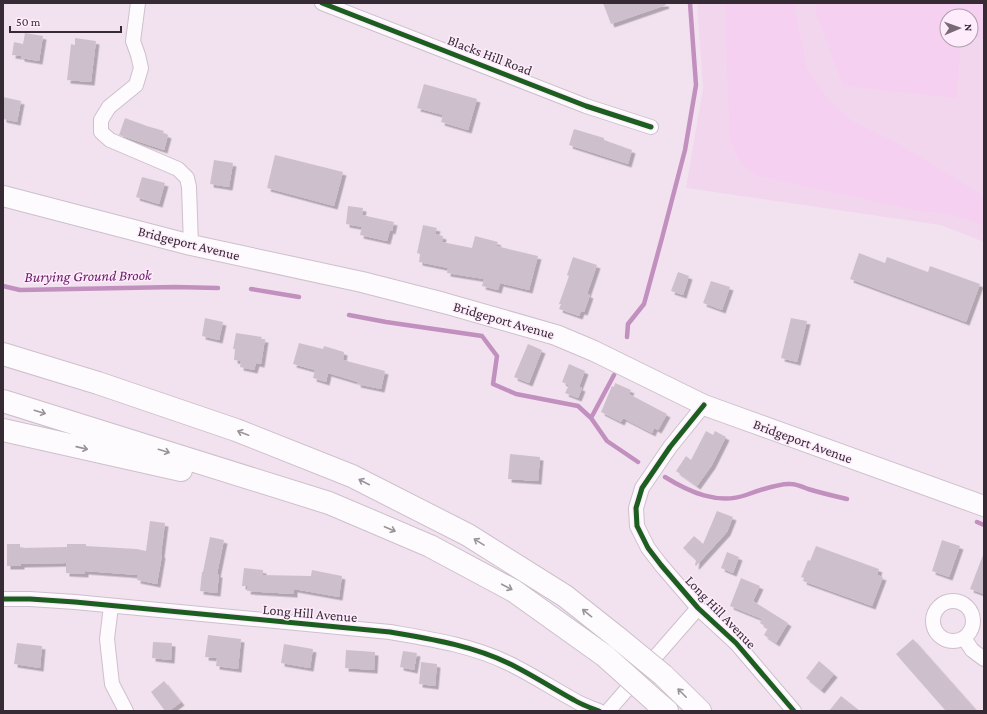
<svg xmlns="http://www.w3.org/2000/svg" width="987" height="714" font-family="'Crimson Pro',serif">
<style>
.built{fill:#f1d6ee;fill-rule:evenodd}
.green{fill:#f5d0f1}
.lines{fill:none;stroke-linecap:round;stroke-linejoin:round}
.stream{stroke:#c290be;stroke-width:4.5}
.building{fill:#cdc0cc;filter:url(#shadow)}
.minor-casing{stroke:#cdc0cc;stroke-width:16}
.secondary-casing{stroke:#cdc0cc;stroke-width:22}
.motorway-casing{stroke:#cdc0cc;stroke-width:24}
.minor{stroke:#fdfbfd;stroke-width:14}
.secondary{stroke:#fdfbfd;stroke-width:20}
.motorway{stroke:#fdfbfd;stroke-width:22}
.motorway-bridge-casing{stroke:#cdc0cc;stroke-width:24;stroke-linecap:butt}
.motorway-bridge{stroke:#fdfbfd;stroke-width:22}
.cycleway-casing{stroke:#feecfc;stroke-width:8}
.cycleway{stroke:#1b5e20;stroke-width:5}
.oneway{stroke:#9a9399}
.labels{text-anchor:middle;stroke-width:3;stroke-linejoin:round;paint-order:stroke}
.street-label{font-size:14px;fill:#362b35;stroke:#feecfc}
.water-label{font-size:15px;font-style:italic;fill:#671964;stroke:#feecfc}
</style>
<defs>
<filter id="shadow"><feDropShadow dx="3.5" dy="3.5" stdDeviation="0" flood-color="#0004"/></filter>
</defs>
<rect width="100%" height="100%" fill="#f2e2f0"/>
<!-- built -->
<path class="built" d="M697,3H984V242L940,225L686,188L703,88ZM947,16H971V40H947Z"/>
<!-- green -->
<path class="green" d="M726,3H795V10L807,68L828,99L852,121L896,142L984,196V226C964,216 942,213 919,211L758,176L742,165L730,141L725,11Z
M817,3H984V39L971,37V16H947V40H961L957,98L843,86L816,13Z"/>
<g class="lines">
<!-- stream -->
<path class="stream" d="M3,286L20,290L175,287L218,288
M251,289L299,297
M349,315L386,322L482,336L497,356L493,384L516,394L578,406L591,418L607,441L638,462
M627,337L628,324L644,304L662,238L685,150L696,85L690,3
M591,418L614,375
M665,477C689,492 718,505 746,495C757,491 780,483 791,484C796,484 803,487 808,489C821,493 834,496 847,499
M977,522L984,525"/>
</g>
<!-- building -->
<path class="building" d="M603,3H665L666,5L611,24Z
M25,33L43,36L39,61L21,58V56L12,55L14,42L23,44Z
M75,38L96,41L91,82L67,80L71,44L75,45Z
M424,84L477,99L468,130L441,122L443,115L417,108Z
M3,97L21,101L17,122L3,119Z
M125,118L147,126L164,131L163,133L168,135L164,150L119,135Z
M574,129L604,138V140L632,150L628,164L569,145Z
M275,155L343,172L334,206L267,188Z
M214,160L233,163L229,187L210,184Z
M142,177L165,183L159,204L136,197Z
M348,206L363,208L362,215L394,222L392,231L390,230L387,241L360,235L362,227L346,224Z
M423,225L437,228L435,234L443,236L442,242L472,248L475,236L498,242L496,246L538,256L529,290L500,283L498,290L482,286L484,279L447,273L448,268L419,262L420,254L417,253Z
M859,253L885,263L887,257L928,272L930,266L980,284L966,322L850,279Z
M573,257L597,265L587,294L590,295L584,312L581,311L579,316L559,309L561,304H559L569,276L567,275Z
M678,272L689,276L683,295L671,291Z
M711,281L730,287L722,310L703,303Z
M205,318L223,322L219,340L202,336Z
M791,318L807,321L797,362L781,358Z
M236,333L262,337L261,339H265L261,364L256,363L254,370L240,367L241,361L234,360L235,349H233Z
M299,343L323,349L324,346L344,352L343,360L385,371L381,389L357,384L358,382L328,373L326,382L313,378L315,370L293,364Z
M528,344L542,350L529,383L514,377Z
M569,364L585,371L579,387L582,388L578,398L565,393L569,385L562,382Z
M615,383L631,390L629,394L667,414L658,430L654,428L652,433L623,418L621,422L601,412L612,386L614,387Z
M706,431L713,435L715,431L726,437L712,465L697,486L676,471L686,456L691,460Z
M510,454L540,457L538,481L508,479Z
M717,511L733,517L727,532L696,566L695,565L696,560L683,548L694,536L703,544Z
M150,521L165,523L161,554L162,555L157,584L137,580L138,575L85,571V574L66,573V563L21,564V566H7V544H20V548L67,547V544H86V546L137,549L146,551Z
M210,537L224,540L217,574H219L217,593L200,591L202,572H203Z
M942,540L960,546L949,577L932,571Z
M816,546L879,569L877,575L883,577L872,606L803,581L804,578L801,577L808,560L810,561Z
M727,552L739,557L733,573L721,568Z
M983,555H984V594L970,589Z
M244,568L263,570V575L311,576L312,570L342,576L339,597L294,589V594L247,591L248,586H242Z
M741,578L760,586L753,601L788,623L776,643L764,635L768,628L760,623L762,619L730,606Z
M208,635L241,639L238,669L216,666L217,658L205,657Z
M913,639L977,711H946L896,654Z
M153,642L172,643L171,660L152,658Z
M17,643L42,646L40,668L14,664Z
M284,644L313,649L310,668L281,663Z
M346,650L375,652L374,670L345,668Z
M403,651L417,653L414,670L400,667Z
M819,661L834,674L821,690L806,678Z
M421,662L437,664L435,686L419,684Z
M164,681L181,702L169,711H165L151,692Z
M841,696L860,711H829Z"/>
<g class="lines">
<!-- minor casing -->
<g class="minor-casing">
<path id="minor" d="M138,3L133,41L138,55L141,68L136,85L109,107L101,120V132L110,140L178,169L187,178L189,187L191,245
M322,3L586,106L651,127
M704,405L670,447L642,488L636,508L637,526L648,548L661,565L698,608L736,643L794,711
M3,599H30L75,602L390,632C430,639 471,645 508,663C531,674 552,688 574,700C582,705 591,708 599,711
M933 621a20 20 0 1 1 40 0a20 20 0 1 1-40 0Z
M111,606L107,639L112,684L126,711
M964,638L972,650L984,659
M608,711L698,608"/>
</g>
<!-- secondary casing -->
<g class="secondary-casing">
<path id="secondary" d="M3,196L191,245L362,282L444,303L556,335L594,351L704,405L984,506"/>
</g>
<!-- motorway casing -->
<g class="motorway-casing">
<path id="motorway" d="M3,354L98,383L236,430L352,476L468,535L565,596L618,638
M3,401L329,503L430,546L514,591L605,656
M3,430L181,470
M663,675L700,711
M654,700L667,711"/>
</g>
<!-- minor -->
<use href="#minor" class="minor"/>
<!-- secondary -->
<use href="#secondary" class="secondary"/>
<!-- motorway -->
<use href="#motorway" class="motorway"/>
<!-- motorway-bridge casing -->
<g class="motorway-bridge-casing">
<path id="motorway-bridge" d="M618,638L663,675
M605,656L654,700"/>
</g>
<!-- motorway-bridge -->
<use href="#motorway-bridge" class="motorway-bridge"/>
<!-- cycleway casing -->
<g class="cycleway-casing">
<path id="cycleway" d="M322,3L586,106L651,127
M704,405L670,447L642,488L636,508L637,526L648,548L661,565L698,608L736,643L794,711
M3,599H30L75,602L390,632C430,639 471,645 508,663C531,674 552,688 574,700C582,705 591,708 599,711"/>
</g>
<!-- cycleway -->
<use href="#cycleway" class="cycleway"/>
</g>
<!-- one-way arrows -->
<defs><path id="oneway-shaft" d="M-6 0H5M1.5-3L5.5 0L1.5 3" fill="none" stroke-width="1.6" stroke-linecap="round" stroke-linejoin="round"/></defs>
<g class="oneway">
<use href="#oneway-shaft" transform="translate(40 412) rotate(17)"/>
<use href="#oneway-shaft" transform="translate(243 433) rotate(-159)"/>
<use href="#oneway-shaft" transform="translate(82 448) rotate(13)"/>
<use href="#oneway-shaft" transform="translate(164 451) rotate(17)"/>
<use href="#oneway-shaft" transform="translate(364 482) rotate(-153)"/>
<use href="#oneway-shaft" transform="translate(390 529) rotate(23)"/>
<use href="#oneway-shaft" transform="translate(479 542) rotate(-148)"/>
<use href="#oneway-shaft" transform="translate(507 587) rotate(28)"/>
<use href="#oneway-shaft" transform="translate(587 613) rotate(-141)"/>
<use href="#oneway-shaft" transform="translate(682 693) rotate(-135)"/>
</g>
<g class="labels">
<!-- street labels -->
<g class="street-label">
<text transform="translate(490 55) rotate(21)" y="5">Blacks Hill Road</text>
<text transform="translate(189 243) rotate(14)" y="5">Bridgeport Avenue</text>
<text transform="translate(504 320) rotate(16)" y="5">Bridgeport Avenue</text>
<text transform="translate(803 441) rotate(20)" y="5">Bridgeport Avenue</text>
<text transform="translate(721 612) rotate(46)" y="5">Long Hill Avenue</text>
<text transform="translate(310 613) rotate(5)" y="5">Long Hill Avenue</text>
</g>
<!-- water labels -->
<g class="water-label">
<text transform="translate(88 276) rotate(-1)" y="5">Burying Ground Brook</text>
</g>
</g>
<!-- border -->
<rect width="987" height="714" fill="none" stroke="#362b35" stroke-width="8"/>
<!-- north arrow -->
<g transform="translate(959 28) rotate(88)"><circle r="19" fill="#feecfc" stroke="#ae9fac"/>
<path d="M0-3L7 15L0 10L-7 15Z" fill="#786b76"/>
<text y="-6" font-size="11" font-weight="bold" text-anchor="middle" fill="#362b35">N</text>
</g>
<!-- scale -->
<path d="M10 26v6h111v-6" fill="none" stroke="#362b35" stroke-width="2"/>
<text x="16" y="26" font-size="12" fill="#362b35" stroke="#feecfc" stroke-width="3" paint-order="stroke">50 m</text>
</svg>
